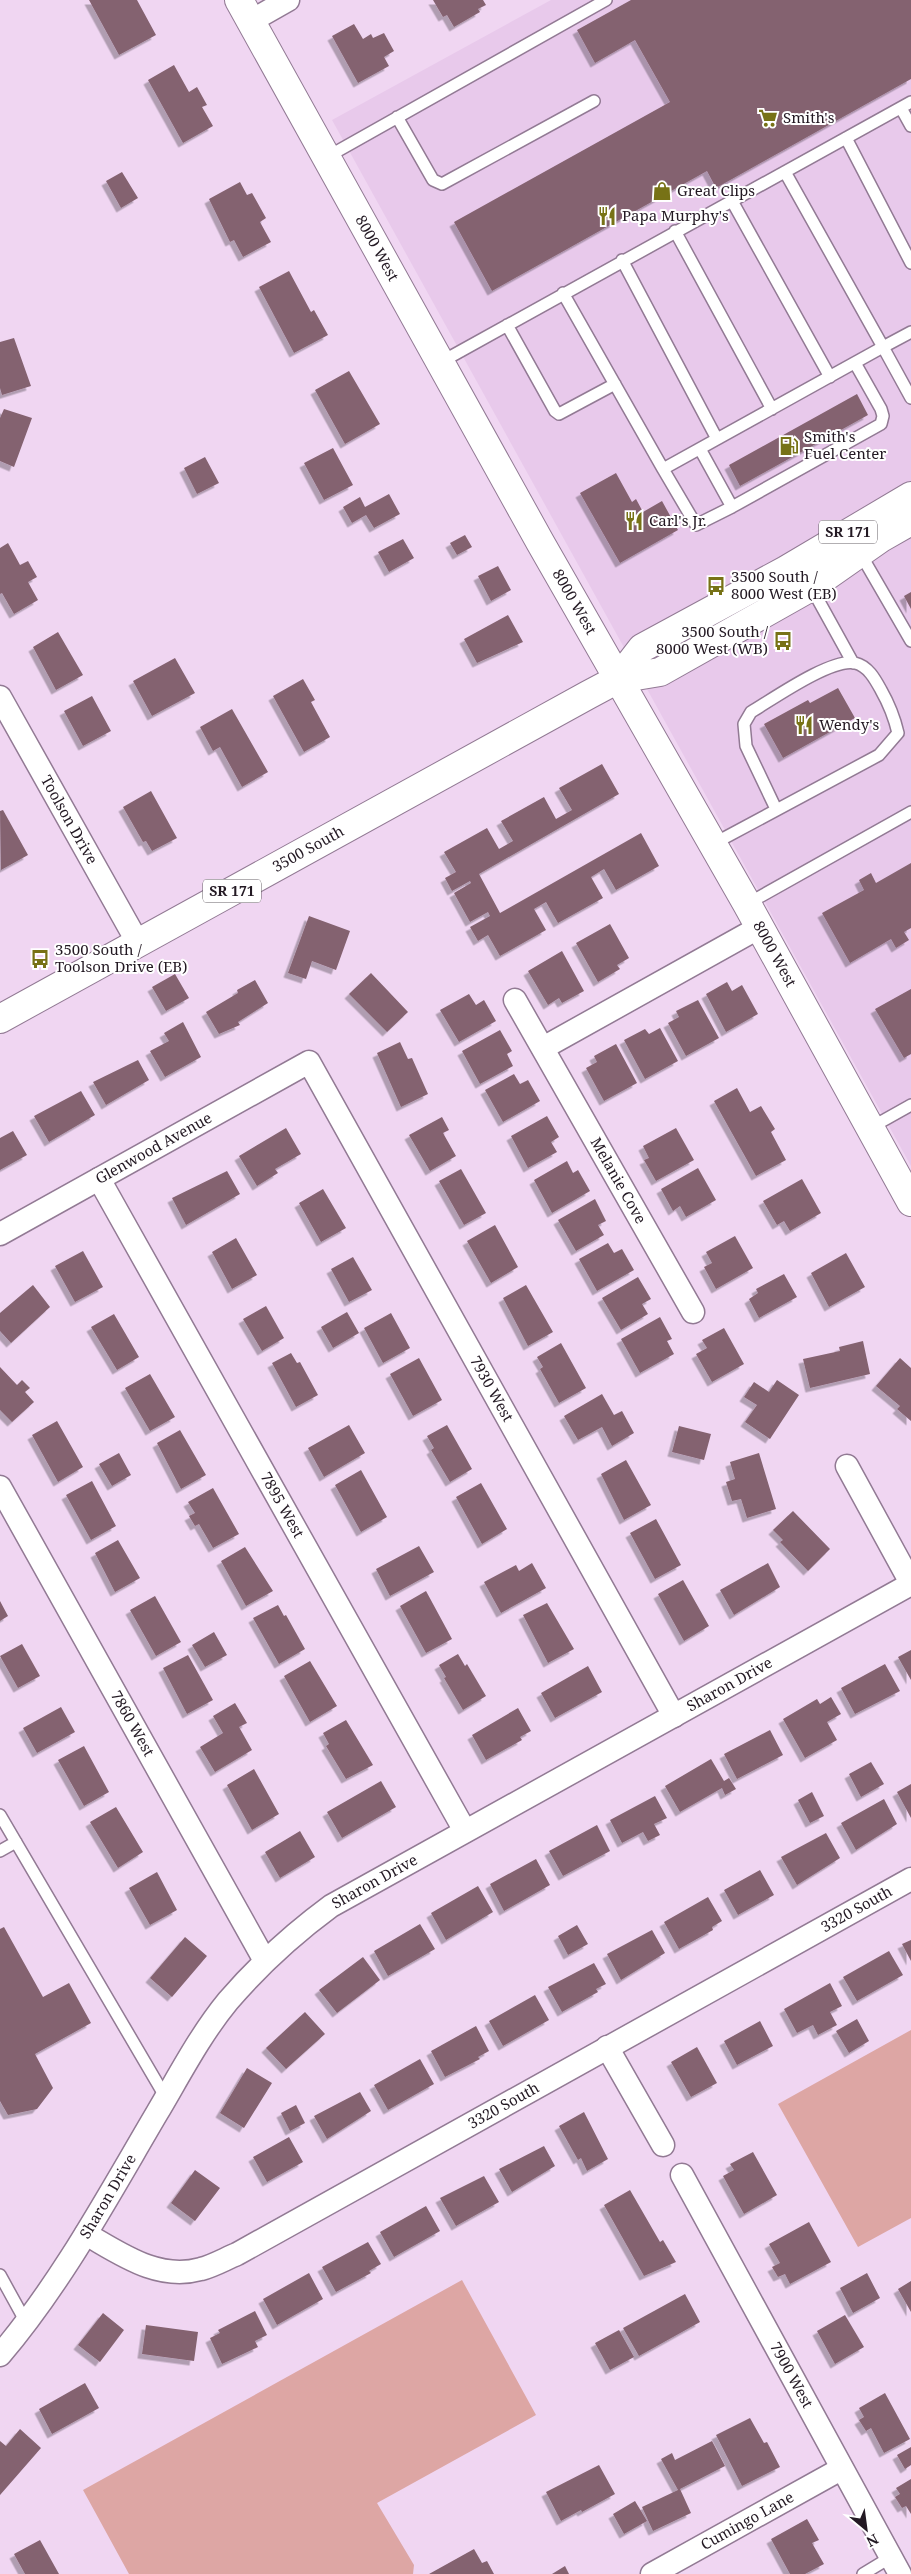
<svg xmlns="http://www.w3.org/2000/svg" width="911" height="2574" font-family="'Noto Serif',serif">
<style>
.built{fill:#e8c9eb}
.green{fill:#dda6a4}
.building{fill:#846270;filter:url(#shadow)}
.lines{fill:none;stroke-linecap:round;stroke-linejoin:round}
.service-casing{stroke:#927a94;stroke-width:14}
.minor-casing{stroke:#927a94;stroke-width:25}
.tertiary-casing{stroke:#927a94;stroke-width:30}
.primary-casing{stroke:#927a94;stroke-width:30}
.service{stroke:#fff;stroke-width:11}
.minor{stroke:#fff;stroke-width:22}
.tertiary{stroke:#fff;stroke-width:28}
.primary{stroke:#fff;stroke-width:28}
.labels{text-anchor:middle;stroke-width:4;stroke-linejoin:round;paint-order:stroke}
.shield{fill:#fff;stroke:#655e65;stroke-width:1}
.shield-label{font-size:14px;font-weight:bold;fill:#231923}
.poi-label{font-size:15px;fill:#231923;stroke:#fff;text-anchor:start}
.street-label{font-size:15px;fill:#231923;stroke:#fff}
</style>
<defs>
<filter id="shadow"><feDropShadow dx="-4.5" dy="4.5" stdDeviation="0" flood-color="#0004"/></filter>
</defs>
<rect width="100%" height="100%" fill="#f0d6f2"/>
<!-- built -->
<path class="built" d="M551,0H911V1166L332,120Z"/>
<!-- green -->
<path class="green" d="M911,2030V2218L858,2247L778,2104Z
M462,2280L536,2415L377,2503L414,2565L413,2574H129L83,2490Z"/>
<!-- building -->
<path class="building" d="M89,0H137L156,35L119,55Z
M433,0H483L486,5L478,9L480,12L454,27L447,15L443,17Z
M631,0H911V79L716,188L707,171L492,291L454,222L670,102L635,40L595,63L577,30Z
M354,24L363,39L371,34L373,38L384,33L394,51L384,57L389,66L358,83L332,36Z
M174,65L189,92L197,87L207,105L202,107L213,126L183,143L148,80Z
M122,172L138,198L121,208L106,181Z
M240,182L247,195L252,193L266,218L260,222L271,242L243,257L234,240L230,242L209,199Z
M289,271L311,312L314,310L328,335L294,353L259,287Z
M14,338L31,386L2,395L0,388V342Z
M349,371L380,424L345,444L315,390Z
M857,394L868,415L740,486L729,465Z
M4,409L32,418L14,467L0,461V418Z
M333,448L353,485L324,500L304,463Z
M205,457L219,483L197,494L184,468Z
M616,473L632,502L636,499L643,512L662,501L678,530L620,563L580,493Z
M389,494L400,514L374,528L366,515L352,523L343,507L360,497L365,507Z
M465,535L472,547L457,555L450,543Z
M403,539L414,558L389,572L378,552Z
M8,543L20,565L28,561L37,577L28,582L38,600L14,614L2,593L0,594V548Z
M498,566L511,590L491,601L478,576Z
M911,592V609L904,596Z
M508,615L523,642L477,663L464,639Z
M58,632L83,675L56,690L33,647Z
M175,658L195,693L152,716L133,681Z
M303,679L315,700L311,702L330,737L304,752L273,696Z
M838,688L855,718L783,758L764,724L808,700L810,703Z
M92,696L111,731L83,746L64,711Z
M232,709L268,772L242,787L220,747L213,751L200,727Z
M602,764L619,794L479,874L500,913L641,833L659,866L616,890L604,869L591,877L603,898L558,923L546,902L534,909L546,930L500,956L488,935L478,941L470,927L490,916L488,912L470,922L454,893L471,883L470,881L452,891L445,878L456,872L444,852L487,828L499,849L513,841L501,821L544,797L556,819L572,810L559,788Z
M151,791L177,838L152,851L146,841L143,842L123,807Z
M3,810L28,855L1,870L0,811Z
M911,863V928L904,932L909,940L896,948L891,939L850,963L822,913L864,890L859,880L871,873L876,883Z
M309,916L350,931L336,970L312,961L306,979L288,973Z
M610,924L629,958L617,965L620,969L598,982L576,943Z
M562,951L584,991L562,1003L559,998L548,1005L528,971Z
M371,973L408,1012L387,1032L349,994Z
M175,974L189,998L166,1011L152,987Z
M255,980L268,1003L238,1022L240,1025L219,1034L206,1012L238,993L237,990Z
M727,982L732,991L742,985L758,1014L726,1032L706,994Z
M911,989V1054L904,1058L875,1009Z
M469,994L476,1005L484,1000L496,1021L459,1042L440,1010Z
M698,1000L719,1038L686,1056L668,1023L679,1017L676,1011Z
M183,1022L201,1057L165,1077L150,1051L169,1041L164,1033Z
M660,1028L678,1061L645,1079L624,1040L645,1029L649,1034Z
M500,1030L512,1051L507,1054L513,1066L480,1084L462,1051Z
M400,1042L408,1059L412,1058L428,1094L401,1107L377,1053Z
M616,1044L637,1083L604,1101L586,1068L597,1062L594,1056Z
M138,1060L149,1080L106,1105L93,1082Z
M514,1074L520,1084L528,1080L540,1101L503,1122L485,1090Z
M737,1088L750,1112L761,1106L775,1129L771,1132L786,1160L756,1176L714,1101Z
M81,1091L95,1115L49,1142L34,1116Z
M547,1116L559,1137L551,1142L557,1152L528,1168L511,1136Z
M442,1117L449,1130L443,1133L456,1156L430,1171L409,1135Z
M286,1128L301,1154L275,1169L278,1173L257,1186L239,1156Z
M676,1128L694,1160L656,1181L644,1160L649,1158L643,1146Z
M13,1131L27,1155L0,1170V1138Z
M567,1161L573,1173L578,1170L590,1191L552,1213L534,1180Z
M698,1168L716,1200L686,1217L680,1206L673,1211L661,1189Z
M461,1169L486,1213L464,1225L439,1181Z
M227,1171L240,1194L186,1225L172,1198Z
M802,1179L821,1213L790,1231L784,1221L777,1225L763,1201Z
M323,1189L346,1228L321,1242L299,1203Z
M595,1199L606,1221L598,1225L604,1235L576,1251L558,1220Z
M495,1225L518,1267L491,1283L467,1241Z
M735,1236L753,1268L716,1289L704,1267L712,1263L706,1252Z
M236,1238L257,1275L232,1289L212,1252Z
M608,1243L614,1253L622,1249L634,1270L597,1291L579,1259Z
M83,1251L103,1287L75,1302L55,1266Z
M846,1253L865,1287L829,1307L811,1273Z
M353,1257L372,1290L349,1302L331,1269Z
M784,1274L797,1297L759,1318L749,1299L758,1293L756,1289Z
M638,1277L651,1299L642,1304L648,1314L621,1330L602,1298Z
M33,1285L50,1307L11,1343L0,1331V1313Z
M526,1285L553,1332L528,1346L503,1298Z
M266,1306L284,1338L262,1351L243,1319Z
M347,1312L359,1333L333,1348L321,1327Z
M391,1313L410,1348L383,1363L364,1328Z
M114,1314L139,1357L117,1370L91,1327Z
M660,1317L672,1339L667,1341L674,1354L640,1373L621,1339Z
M724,1328L744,1364L712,1382L696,1354L707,1348L702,1340Z
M863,1341L870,1374L810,1388L803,1359L840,1351L839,1347Z
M561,1343L586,1388L559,1403L540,1369L543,1367L537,1357Z
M291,1353L297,1363L300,1362L318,1395L296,1407L272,1363Z
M419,1358L442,1400L413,1416L390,1374Z
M900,1358L911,1368V1421L897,1409L900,1406L876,1386Z
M0,1367L17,1385L22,1380L30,1388L25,1392L34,1402L12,1422L0,1410Z
M150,1374L175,1417L150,1431L125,1388Z
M777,1380L799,1395L770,1439L745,1422L757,1405L744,1397L754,1382L769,1392Z
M602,1394L614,1415L622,1411L634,1433L612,1446L602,1427L578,1440L564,1416Z
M57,1421L83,1467L58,1482L32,1435Z
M349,1425L365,1453L324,1477L308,1448Z
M447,1425L472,1469L450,1482L431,1450L434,1448L427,1436Z
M679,1426L711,1434L704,1460L672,1452Z
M180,1430L206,1475L181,1489L157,1443Z
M119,1453L131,1475L112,1486L99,1464Z
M759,1453L776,1509L747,1518L741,1499L732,1501L726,1482L735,1479L730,1462Z
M626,1460L651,1505L624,1520L601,1474Z
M361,1470L387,1517L361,1532L335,1485Z
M92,1481L116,1526L91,1540L66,1495Z
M481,1483L507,1529L482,1544L456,1497Z
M213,1488L239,1534L213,1548L199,1524L195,1526L189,1516L195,1513L188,1502Z
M793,1511L830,1549L808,1571L780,1542L783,1540L773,1530Z
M656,1519L681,1565L655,1579L630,1533Z
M118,1540L140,1578L115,1592L95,1553Z
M419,1546L434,1572L390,1596L376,1569Z
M245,1547L273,1591L246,1606L221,1561Z
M532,1563L546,1588L501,1613L484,1582L516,1565L519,1571Z
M768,1563L780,1587L734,1615L720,1590Z
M683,1580L709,1626L684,1641L658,1594Z
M426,1591L452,1639L426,1653L400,1606Z
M155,1596L181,1642L156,1656L130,1610Z
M0,1601L8,1616L0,1621Z
M547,1603L574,1649L548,1663L523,1615Z
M278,1605L284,1616L286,1615L305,1649L279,1664L253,1618Z
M214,1632L227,1655L205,1667L192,1645Z
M22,1644L40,1676L18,1688L0,1656Z
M911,1650V1680L898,1657Z
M458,1654L465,1666L467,1664L486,1696L463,1710L444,1678L446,1677L439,1665Z
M188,1655L213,1700L187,1714L163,1668Z
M310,1661L337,1706L310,1722L284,1676Z
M885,1664L900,1691L855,1714L841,1688Z
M588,1666L602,1692L555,1718L541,1693Z
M831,1697L841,1714L827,1722L837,1740L805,1758L783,1719L817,1699L820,1704Z
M235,1703L247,1723L239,1727L252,1750L215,1772L200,1747L223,1733L213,1716Z
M61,1707L75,1732L37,1753L23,1728Z
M518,1708L531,1731L520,1737L522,1740L486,1760L472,1735Z
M346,1720L373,1765L346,1779L326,1746L329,1744L323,1733Z
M770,1730L783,1755L737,1779L724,1754Z
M84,1746L109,1792L84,1806L58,1760Z
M711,1759L724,1781L729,1778L736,1789L725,1795L722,1788L680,1812L665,1786Z
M871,1762L884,1784L861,1797L849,1774Z
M254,1769L279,1814L252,1830L227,1785Z
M381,1781L396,1807L342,1838L327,1812Z
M911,1784V1818L897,1792Z
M812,1792L824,1816L810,1823L798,1800Z
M655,1796L667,1818L654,1824L660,1835L648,1841L643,1832L622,1843L610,1820Z
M884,1799L897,1824L856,1850L841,1823Z
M116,1807L143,1852L118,1868L90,1822Z
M597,1825L610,1851L563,1876L549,1851Z
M300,1831L315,1857L280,1878L265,1852Z
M826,1833L840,1858L797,1885L781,1857Z
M536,1859L550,1885L504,1911L490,1884Z
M760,1870L774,1895L738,1915L724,1890Z
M157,1872L177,1910L150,1925L129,1888Z
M478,1886L493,1912L446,1940L431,1913Z
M708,1897L722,1921L712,1927L713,1930L679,1949L664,1922Z
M420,1924L435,1949L388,1976L374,1951Z
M577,1925L588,1944L568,1955L558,1936Z
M4,1927L43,1997L69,1983L91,2023L35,2054L53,2088L37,2109L8,2115L0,2101V1929Z
M652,1930L665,1953L621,1980L607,1954Z
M185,1937L207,1956L172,1997L150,1978Z
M911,1940V1961L902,1944Z
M889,1951L903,1975L857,2001L843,1977Z
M363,1957L380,1980L337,2013L319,1990Z
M594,1963L606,1984L596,1989L598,1992L562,2012L548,1987Z
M830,1983L842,2006L830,2012L837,2025L818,2035L813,2025L797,2033L784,2009Z
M535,1995L549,2020L503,2046L489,2021Z
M305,2012L325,2034L286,2069L266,2048Z
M857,2019L869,2041L849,2053L836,2031Z
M760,2021L773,2046L737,2065L724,2041Z
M476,2026L489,2051L478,2057L480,2059L445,2077L431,2051Z
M697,2047L717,2083L691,2097L671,2062Z
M420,2059L434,2084L388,2110L374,2085Z
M247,2068L272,2083L244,2128L220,2113Z
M360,2092L371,2111L327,2139L314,2116Z
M296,2105L305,2123L290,2131L281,2113Z
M584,2112L608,2159L587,2171L581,2158L578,2160L559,2126Z
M289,2137L303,2162L267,2182L253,2157Z
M544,2146L555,2166L512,2192L499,2169Z
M753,2152L777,2195L744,2214L723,2176L734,2170L730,2164Z
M195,2170L220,2188L195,2221L171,2203Z
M484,2176L499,2202L456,2226L440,2198Z
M630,2190L660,2242L663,2240L676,2262L644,2276L604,2205Z
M426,2206L440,2231L394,2257L380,2232Z
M809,2222L831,2262L790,2284L785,2274L778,2277L772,2267L780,2263L769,2244Z
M368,2242L381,2264L369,2271L371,2273L336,2292L322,2267Z
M309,2273L323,2299L277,2325L263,2299Z
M867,2273L880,2298L853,2313L840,2288Z
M911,2281V2312L898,2289Z
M685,2294L700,2322L639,2356L623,2328Z
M255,2311L267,2335L255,2341L258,2347L222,2364L210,2338L220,2333L218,2330Z
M103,2313L124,2330L100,2362L78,2345Z
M845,2315L864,2347L835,2364L817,2331Z
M146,2325L198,2332L194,2361L142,2354Z
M619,2330L634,2357L610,2370L595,2343Z
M85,2383L99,2408L52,2434L39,2409Z
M885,2393L910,2439L884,2453L871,2428L866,2431L859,2420L864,2417L859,2408Z
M750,2418L764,2443L767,2442L780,2467L742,2486L716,2435Z
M20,2429L41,2448L0,2495V2441L6,2446Z
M712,2441L725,2466L680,2489L691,2513L653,2531L642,2507L678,2490L661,2459L672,2453L675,2460Z
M911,2447V2465L905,2469L897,2455Z
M599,2465L615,2494L582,2512L581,2510L561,2521L546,2492Z
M911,2479V2514L906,2506L902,2508L895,2497L900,2494L896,2488Z
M635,2501L647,2521L624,2534L613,2514Z
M807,2519L819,2540L812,2543L824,2564L805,2574H790L771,2539Z
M40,2540L59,2574H25L14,2554Z
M474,2549L482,2563L487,2561L494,2574H429Z
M565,2566L569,2574H552Z"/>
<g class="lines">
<!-- service casing -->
<g class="service-casing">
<path id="service" d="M901,108L911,126
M397,117L433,180L442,184L594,101
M846,138L911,263
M327,157L606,0
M732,201L830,377
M675,231L772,409
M622,260L717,439
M563,293L663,469L883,347L785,172
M507,325L555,411L559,414L615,384
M911,332L883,347L911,398
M441,362L911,102
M700,449L732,507L881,424L883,416L881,409L855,363
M663,469L696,525L732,507
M860,553L911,641
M811,587L853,663
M713,844L879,755L898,733C894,716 889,704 881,690C875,679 868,666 855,663C831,658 773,699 751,712L744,724L746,746L776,809
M747,904L911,812
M870,1128L911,1105
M0,1815L166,2098
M0,1851L16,1842
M0,2275L27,2324
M863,2574L891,2557"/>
</g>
<!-- minor casing -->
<g class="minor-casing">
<g id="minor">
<path d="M251,21L288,0"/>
<path id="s1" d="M0,697L138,943"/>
<path id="s2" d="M515,1000L693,1312"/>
<path d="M543,1048L760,927"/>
<path id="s3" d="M99,1179L465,1831"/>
<path id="s4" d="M0,1234L309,1062L674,1716"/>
<path d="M847,1466L911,1583"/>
<path id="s5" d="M0,1487L265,1961"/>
<path d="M607,2047L663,2145"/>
<path id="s6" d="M682,2175L900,2574"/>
<path id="s7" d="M86,2234C121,2254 158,2281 201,2269C213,2266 225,2259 237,2254L911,1879"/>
<path id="s8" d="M0,2355C62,2282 108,2196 157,2113C179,2076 200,2035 228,2001C259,1965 293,1934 331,1906L911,1584"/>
<path id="s9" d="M652,2574L841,2469"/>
</g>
</g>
<!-- tertiary casing -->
<g class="tertiary-casing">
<g id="tertiary">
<path id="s10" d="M239,0L540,542L747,904L911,1202"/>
</g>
</g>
<!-- primary casing -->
<g class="primary-casing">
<g id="primary">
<path d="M618,679L642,648L786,570L911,496"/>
<path id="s11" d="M0,1019L588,695L618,679L660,672L811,587L881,538L911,521"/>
</g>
</g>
<!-- service -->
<use href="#service" class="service"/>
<!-- minor -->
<use href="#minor" class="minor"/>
<!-- tertiary -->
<use href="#tertiary" class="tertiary"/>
<!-- primary -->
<use href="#primary" class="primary"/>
</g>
<!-- icons -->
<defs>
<g id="supermarket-bare" transform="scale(1.5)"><path d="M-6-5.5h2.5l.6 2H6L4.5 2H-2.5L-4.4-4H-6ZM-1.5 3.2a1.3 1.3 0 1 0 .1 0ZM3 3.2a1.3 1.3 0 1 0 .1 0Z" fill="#777216" stroke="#fff" stroke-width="2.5" paint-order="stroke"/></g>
<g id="shop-bare" transform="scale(1.5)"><path d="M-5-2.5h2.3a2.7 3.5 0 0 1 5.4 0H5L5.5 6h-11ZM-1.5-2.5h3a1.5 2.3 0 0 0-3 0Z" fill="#777216" stroke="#fff" stroke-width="2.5" paint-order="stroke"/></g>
<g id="restaurant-bare" transform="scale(1.5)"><path d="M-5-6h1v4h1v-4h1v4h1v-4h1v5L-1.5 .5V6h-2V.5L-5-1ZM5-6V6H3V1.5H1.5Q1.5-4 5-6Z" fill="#777216" stroke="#fff" stroke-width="2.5" paint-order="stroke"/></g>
<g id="fuel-bare" transform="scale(1.5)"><path d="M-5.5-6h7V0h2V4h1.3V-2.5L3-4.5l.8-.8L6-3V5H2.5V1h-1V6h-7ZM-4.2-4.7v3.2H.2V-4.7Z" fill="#777216" stroke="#fff" stroke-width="2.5" paint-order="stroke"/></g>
<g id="bus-bare" transform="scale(1.5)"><path d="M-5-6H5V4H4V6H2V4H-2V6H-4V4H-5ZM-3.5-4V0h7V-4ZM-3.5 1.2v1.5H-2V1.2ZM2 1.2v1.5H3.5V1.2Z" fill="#777216" stroke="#fff" stroke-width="2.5" paint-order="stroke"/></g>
</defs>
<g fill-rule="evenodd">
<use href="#supermarket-bare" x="768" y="118"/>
<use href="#shop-bare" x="662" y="191"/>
<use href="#restaurant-bare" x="607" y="216"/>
<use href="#fuel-bare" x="789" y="446"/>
<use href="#restaurant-bare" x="634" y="521"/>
<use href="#bus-bare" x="716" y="586"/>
<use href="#bus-bare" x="783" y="641"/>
<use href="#restaurant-bare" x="804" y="725"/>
<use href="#bus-bare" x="40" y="959"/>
</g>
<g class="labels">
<!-- shield labels -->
<g class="shield">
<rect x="819" y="520.5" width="58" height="23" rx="4"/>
<rect x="203" y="879.5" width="58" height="23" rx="4"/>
</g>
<g class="shield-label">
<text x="848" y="537">SR 171</text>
<text x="232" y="896">SR 171</text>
</g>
<!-- poi labels -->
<g class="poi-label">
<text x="783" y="123">Smith's</text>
<text x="677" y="196">Great Clips</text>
<text x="622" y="221">Papa Murphy's</text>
<text x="804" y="442">Smith's<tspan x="804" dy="17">Fuel Center</tspan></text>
<text x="649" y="526">Carl's Jr.</text>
<text x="731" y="582">3500 South /<tspan x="731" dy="17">8000 West (EB)</tspan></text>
<text x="768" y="637" text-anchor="end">3500 South /<tspan x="768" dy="17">8000 West (WB)</tspan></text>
<text x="819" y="730">Wendy's</text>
<text x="55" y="955">3500 South /<tspan x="55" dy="17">Toolson Drive (EB)</tspan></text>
</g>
<!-- street labels -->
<g class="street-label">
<text dy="5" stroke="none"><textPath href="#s10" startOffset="284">8000 West</textPath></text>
<text dy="5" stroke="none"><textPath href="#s10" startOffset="689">8000 West</textPath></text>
<text dy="5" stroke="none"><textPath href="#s1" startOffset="141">Toolson Drive</textPath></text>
<text dy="5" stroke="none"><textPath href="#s11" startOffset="352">3500 South</textPath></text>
<text dy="5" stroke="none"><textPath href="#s10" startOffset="1094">8000 West</textPath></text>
<text dy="5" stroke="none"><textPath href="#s4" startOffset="176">Glenwood Avenue</textPath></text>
<text dy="5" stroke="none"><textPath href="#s2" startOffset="208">Melanie Cove</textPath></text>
<text dy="5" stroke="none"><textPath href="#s4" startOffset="728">7930 West</textPath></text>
<text dy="5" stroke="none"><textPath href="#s3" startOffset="374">7895 West</textPath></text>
<text dy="5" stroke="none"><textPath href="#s8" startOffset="1018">Sharon Drive</textPath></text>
<text dy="5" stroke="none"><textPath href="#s5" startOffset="271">7860 West</textPath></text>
<text dy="5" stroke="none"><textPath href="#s8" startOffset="612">Sharon Drive</textPath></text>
<text dy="5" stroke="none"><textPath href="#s7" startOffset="872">3320 South</textPath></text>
<text dy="5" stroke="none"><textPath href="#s7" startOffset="468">3320 South</textPath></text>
<text dy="5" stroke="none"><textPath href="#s8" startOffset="192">Sharon Drive</textPath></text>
<text dy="5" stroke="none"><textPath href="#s6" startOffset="228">7900 West</textPath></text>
<text dy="5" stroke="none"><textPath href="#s9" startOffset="109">Cumingo Lane</textPath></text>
</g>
</g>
<!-- north arrow -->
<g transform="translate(866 2529) rotate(151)" stroke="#ffffff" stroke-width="4" paint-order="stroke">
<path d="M0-4L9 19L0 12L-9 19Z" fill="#231923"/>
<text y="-8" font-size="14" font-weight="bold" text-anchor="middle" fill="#231923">N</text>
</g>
</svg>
